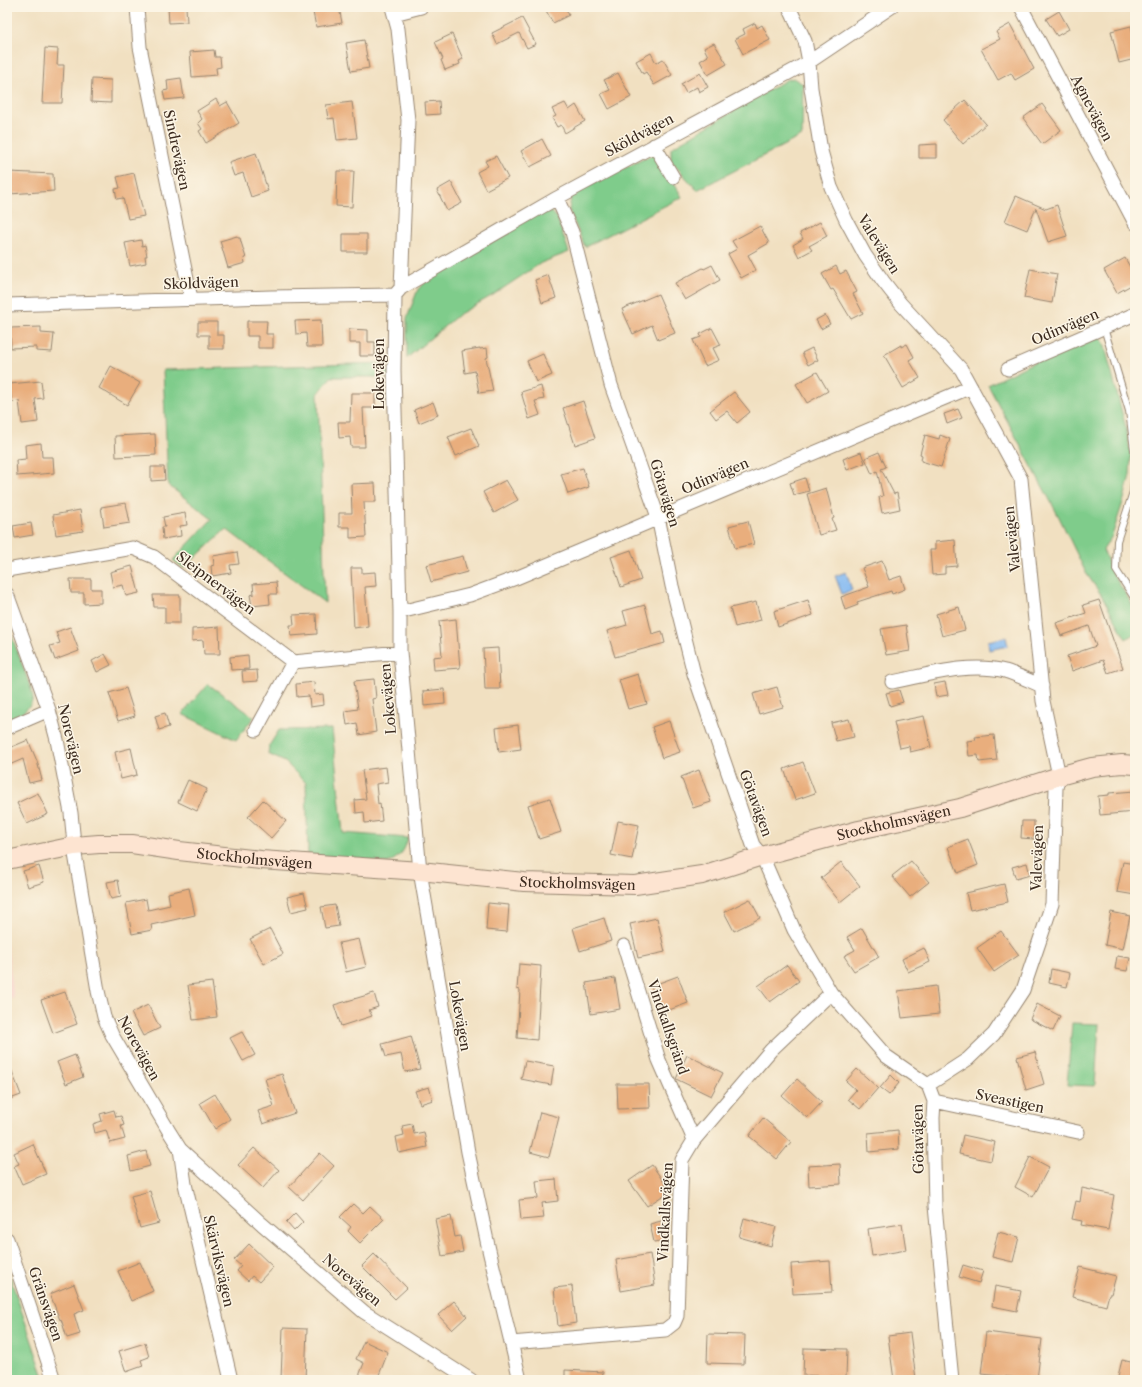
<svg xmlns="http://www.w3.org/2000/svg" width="1142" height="1387" font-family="'Libre Caslon Text',serif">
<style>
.built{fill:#f7d0c9}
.green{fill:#7fcc8b;stroke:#5d7b54}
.water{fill:#83b9f2;stroke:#5f7288}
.building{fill:#e9ae7d}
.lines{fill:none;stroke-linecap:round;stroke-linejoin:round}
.lane-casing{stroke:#968570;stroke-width:8}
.street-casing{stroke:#968570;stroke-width:15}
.secondary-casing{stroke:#968570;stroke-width:20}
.lane{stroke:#fff;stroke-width:6}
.street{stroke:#fff;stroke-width:13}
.secondary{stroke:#fde4d1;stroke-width:18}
.labels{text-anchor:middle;stroke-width:3;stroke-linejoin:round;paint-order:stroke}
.street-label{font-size:14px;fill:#3b2a1e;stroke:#fcf5e5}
</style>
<rect width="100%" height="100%" fill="#fcf5e5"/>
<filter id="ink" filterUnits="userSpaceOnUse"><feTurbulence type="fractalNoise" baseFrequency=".025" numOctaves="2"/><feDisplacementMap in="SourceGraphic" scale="8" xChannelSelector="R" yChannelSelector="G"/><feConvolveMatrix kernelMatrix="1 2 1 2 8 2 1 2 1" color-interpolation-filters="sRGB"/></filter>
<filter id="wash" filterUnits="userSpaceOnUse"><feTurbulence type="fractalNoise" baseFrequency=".012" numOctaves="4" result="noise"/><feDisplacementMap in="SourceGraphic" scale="16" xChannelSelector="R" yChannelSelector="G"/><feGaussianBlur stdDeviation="0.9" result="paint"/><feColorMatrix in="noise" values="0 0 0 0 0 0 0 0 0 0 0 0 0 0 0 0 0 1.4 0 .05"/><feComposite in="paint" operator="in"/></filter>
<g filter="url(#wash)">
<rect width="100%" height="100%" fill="#f1e0c1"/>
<!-- built -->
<path class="built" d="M7,943L14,998L7,1000Z"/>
<!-- green -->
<path class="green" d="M793,78L803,84L802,136L697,190L671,161V148L786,80Z
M652,155L660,159L682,197L585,247L569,210L572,193Z
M540,212H552L557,218L569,252L541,263L493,295L458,315L407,358V318L418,289L432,277Z
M1100,337L1104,343L1126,428L1131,456L1130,475L1124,499L1112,536L1103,550L1113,574L1135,609V633L1126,639L1102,596L1086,573L1059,517L988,385L1030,364L1091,338Z
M385,363L390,377H331L318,394L325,603L226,529L184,568L173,560L212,519L168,485L163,370Z
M7,623L31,689C32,691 33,696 33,698C31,710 16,717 7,721Z
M208,684L254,717L236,740L182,714Z
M332,729L343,833L408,838C404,852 401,856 388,863L308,855L306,783L285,762L268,754L269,746L279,730Z
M1072,1023L1099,1024L1095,1086L1067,1085Z
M7,1268L45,1380H7Z"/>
<!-- water -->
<path class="water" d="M846,572L852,590L842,594L835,576Z
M1006,637L1008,646L989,650L988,641Z"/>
<g id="blocks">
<!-- building -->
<path class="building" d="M168,7H186L187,22L169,23Z
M312,7H339L342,23L316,27Z
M544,7H565L569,15L553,23Z
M1059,11L1069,29L1057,36L1046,19Z
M522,18L536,44L527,48L519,33L497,44L492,33Z
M755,23L757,28L762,25L770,40L743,54L735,39L745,34L743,29Z
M1010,24L1034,69L1015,80L1011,73L998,80L981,49L1000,39L996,32Z
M1131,26L1135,42V59L1119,63L1111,31Z
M452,34L463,59L459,61L460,64L445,70L441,60L443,59L435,42Z
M364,40L369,68L351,71L346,43Z
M714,43L727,64L708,75L700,61L708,56L704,48Z
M45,48L58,49L57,65H64L62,103H42Z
M214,50L215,57H220L221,67L216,68L217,75L192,77L190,52Z
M651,53L656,63L663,59L672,75L654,85L646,72L643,74L636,61Z
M618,73L631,97L609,109L601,94L610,90L604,80Z
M700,73L708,87L699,92L697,87L686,93L681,84Z
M181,78L184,98L165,100L163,91L168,90L167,80Z
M92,79L111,80V103L91,102Z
M216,99L220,106L227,102L239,123L206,143L199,131L202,129L198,123L202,119L197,111Z
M965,100L986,124L963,144L943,120Z
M439,101L440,114L426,115L425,102Z
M352,102L357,138L337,140L334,118L328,119L326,105Z
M565,103L569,110L576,105L585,121L565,133L561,125L557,127L552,118L556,116L552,109Z
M1042,104L1061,130L1042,144L1023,118Z
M542,139L551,156L530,167L521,151Z
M937,144V158H919V145Z
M256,153L268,191L251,197L243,173L234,176L229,162Z
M496,156L508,178L486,190L477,172L488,166L485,161Z
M337,171H354L352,207L336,206Z
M9,172L53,174L54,191L9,194Z
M134,173L144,216L128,219L123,198L117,199L115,189L120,188L117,177Z
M451,182L462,203L447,211L437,190Z
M1016,196L1046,209L1057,205L1067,236L1048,242L1036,208L1027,230L1005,221Z
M820,222L827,236L809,246L812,250L799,257L793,245L803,239L800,233Z
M760,226L769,243L748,255L756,270L741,278L728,254L737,249L732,241Z
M343,234H367V252H343Z
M237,236L238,238H240L241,242L246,258H244L245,263L228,268L220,241Z
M141,240L142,246L145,245L147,256H145L146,263L130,266L125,243Z
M1125,258L1135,276V283L1117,293L1104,270Z
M712,265L720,280L685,300L675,283L703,268L704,269Z
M836,266L840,274L846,271L857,292L853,294L863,313L851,319L833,289L831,290L822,274Z
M1030,269L1057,274L1052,303L1024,298Z
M548,275L556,298L542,303L535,280Z
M658,294L675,333L658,340L652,325L633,334L622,309Z
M825,315L830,324L821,329L816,320Z
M321,320L322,347H307L306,333L296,334L295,321Z
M247,321H267L266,334H273V348H258V336H247Z
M198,322H217V335H224V349H209V335H198Z
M41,327V333L54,334L52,352L36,351V347L11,348L10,328Z
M712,328L721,345L713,348L719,360L705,366L693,340L701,337L700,334Z
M349,329L368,330V342H375V356H360V343H349Z
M907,344L914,357L909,360L920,378L903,388L884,355L901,345V347Z
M480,348V349L487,348L488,357L486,358L493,391L479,393L475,371L465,373L462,351Z
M812,348L818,360L808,365L802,353Z
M543,354L552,375L536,382L527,361Z
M111,366L140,383L127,405L99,388Z
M817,372L828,391L807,403L796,384Z
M41,381L43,398L35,399L38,422L22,424L19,401L12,402L9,384Z
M541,386L544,399L535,401L540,415L529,419L521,392Z
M734,392L750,412L737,423L727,411L716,419L710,411Z
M351,393H375V408H363L365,447H351L350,437L339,438L338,422H350Z
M583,401L595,438L575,445L563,408Z
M433,402L438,415L419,423L414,410Z
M958,409L962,418L947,424L944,414Z
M471,428L479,446L456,456L448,437Z
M155,434L156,455L116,457L115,436Z
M925,435L939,439L940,435L950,439L941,467L921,461L922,455L920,454Z
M41,443L42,457H53L54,473L17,476L16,460L26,459L25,445Z
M861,452L865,463L847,470L843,459Z
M879,452L886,467L881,469L894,494L897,493L900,509L882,513L879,497L883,496L877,471L872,474L865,458Z
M151,467H164L165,480L151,481Z
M583,468L589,487L568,494L561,474Z
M805,478L809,491L794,495L790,483Z
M506,480L518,500L494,513L483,492Z
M375,483L376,502H364L366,537L350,538V527H339V513H352L351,484Z
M826,488L834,518L832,519L836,530L819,535L807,494Z
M126,503L130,523L104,527L101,507Z
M80,510L83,531L56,535L53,515Z
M185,513L187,525L180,526L181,536L163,539L162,527H165L163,517Z
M748,521L754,544L735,548L729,526Z
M31,523L33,535L15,538L13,526Z
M955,540L957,566L945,567V574L932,575L930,550H935V542Z
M631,550L641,580L621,587L611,557Z
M237,552L239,564L230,565L231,573L212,576L211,566L214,565L213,556Z
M463,556L467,572L431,582L426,565Z
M882,561L889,580L901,576L905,589L892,594L891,591L857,602L858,605L845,610L841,597L869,587L862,568Z
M132,566L139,593L126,596L123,585L113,587L110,572Z
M351,568H362V573L375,572L376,586L365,587L368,626L354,628Z
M70,579H91V589H101V603L84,604V593H71Z
M276,582L277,594H269L270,604L252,606L250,595L254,594L253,584Z
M153,595H180V623H165V607H154Z
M808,600L813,615L778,627L774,611Z
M1099,600L1123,668L1108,673L1103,660L1072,671L1067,656L1096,646L1089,626L1061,636L1056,623L1086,613L1083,605Z
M756,602L761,620L735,627L730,608Z
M645,605L652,634L662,631L665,643L615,657L607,631L627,625L623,611Z
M959,607L965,630L942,636L936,614Z
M316,614L317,634L291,636L290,625H294L293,615Z
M456,619L460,668L434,670L433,657L442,656L439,621Z
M906,625L910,651L886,655L881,629Z
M70,627L79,651L55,660L50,646L60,643L56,632Z
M219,627L220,654H204L203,640L192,641V629Z
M498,648L500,689H485L483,649Z
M105,654L111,665L97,672L92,661Z
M248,655L249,669L231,670L230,657Z
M257,670L258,681L243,682L242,671Z
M638,674L647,704L628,709L619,680Z
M374,679L376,698L372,699L376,732L359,735L357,723L347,725L345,711L358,709L354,681Z
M314,682L315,695L323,694L324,705L310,707L309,696L297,697L296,684Z
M945,682L948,695L936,697L934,684Z
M777,687L783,707L759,714L753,694Z
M126,688L135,716L118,721L109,693Z
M444,689L445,704L424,706L423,691Z
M899,690L903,702L890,706L886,693Z
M165,713L169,727L159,730L155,716Z
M924,716L931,747L910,752L909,746L900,748L894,722Z
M849,719L854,737L836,741L831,723Z
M669,721L680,752L662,758L652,727Z
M518,725L521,749L499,752L496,728Z
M994,735L997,760L979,762L978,755L969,756L967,741L976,740L975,737Z
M28,740L37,761L42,780L29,783L23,759L7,766V749Z
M131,748L137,775L121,779L115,752Z
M803,762L815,793L795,800L784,769Z
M386,767L388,782L376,784L378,804L380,803L382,821L365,823L364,812L356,813L355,800L366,799L362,770Z
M699,770L711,802L693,808L681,777Z
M188,780L207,789L197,811L178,802Z
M1135,791V812L1100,815L1098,796L1109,795V793Z
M38,793L48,814L27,824L17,803Z
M550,798L561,832L539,839L528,805Z
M263,800L286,821L271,838L248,817Z
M618,821L639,825L632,859L611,855Z
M1022,821H1034V839L1021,838Z
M968,839L978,865L958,873L948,847Z
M911,861L929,882L910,897L892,876Z
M841,862L860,886L840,902L821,878Z
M1123,862L1135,864V895L1117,892Z
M1027,863L1030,875L1016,879L1012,867Z
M39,866L44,882L28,887L23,871Z
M118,880L121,897L111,899L107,882Z
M1004,884L1008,902L970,910L966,893Z
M189,888L195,915L151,925L152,930L132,934L126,903L146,899L148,910L170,905L168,893Z
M304,893L308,908L291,912L287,897Z
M750,899L760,918L734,931L724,912Z
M488,903L509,905L507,932L486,930Z
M335,905L339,926L325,928L321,907Z
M1111,912L1130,916L1123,949L1105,945Z
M604,918L611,941L580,951L573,928Z
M657,918L665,952L638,958L630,924Z
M862,928L879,957L854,971L844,956L855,950L847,937Z
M270,929L283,954L264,964L250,939Z
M1001,931L1019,955L994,972L977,948Z
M359,939L366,967L346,972L339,943Z
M924,948L930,962L908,972L902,959Z
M1117,956L1130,958L1127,971L1115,969Z
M519,964L541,966L537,1040L517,1038L520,990L517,989Z
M787,965L799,981L770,1002L758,986Z
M1051,969L1070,973L1067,987L1049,983Z
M678,976L688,1003L661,1013L651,986Z
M615,978L620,1009L591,1014L586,983Z
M212,982L217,1017L193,1020L188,985Z
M936,986L939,1014L902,1018L898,991Z
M65,992L77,1024L53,1033L41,1000Z
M374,993L378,1007L369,1010L372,1016L341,1026L334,1005Z
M1037,1004L1060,1016L1053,1031L1030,1019Z
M148,1005L160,1028L143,1036L131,1013Z
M242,1032L255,1055L243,1061L230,1038Z
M411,1036L420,1069L405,1072L401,1054L386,1057L382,1044Z
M1035,1052L1044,1084L1026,1090L1017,1057Z
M75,1055L83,1077L66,1084L57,1062Z
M687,1055L723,1073L711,1096L676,1079Z
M7,1061H8L21,1095L7,1100Z
M525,1061L554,1066L551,1085L521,1079Z
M857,1069L878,1088L860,1109L848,1099L856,1090L846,1081Z
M282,1074L295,1113L263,1124L258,1111L274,1106L265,1079Z
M891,1075L899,1083L889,1095L880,1088Z
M797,1079L822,1102L807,1118L782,1096Z
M617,1084H649L650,1108L618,1109Z
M429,1087L433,1100L420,1104L415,1091Z
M215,1094L230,1119L215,1129L200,1103Z
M114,1110L116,1117L121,1116L124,1125L121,1126L125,1139L110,1143L106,1130L95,1133L93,1124L102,1121L100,1114Z
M540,1112L559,1117L549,1157L530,1152Z
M763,1118L791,1142L777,1159L749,1136Z
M412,1124L414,1134L424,1132L427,1147L399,1153L396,1137L404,1135L402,1126Z
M898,1130L899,1149L869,1152L868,1133Z
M963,1135L995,1142L991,1161L959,1154Z
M33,1144L46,1174L22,1184L14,1166L19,1164L14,1153Z
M254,1148L279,1170L263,1188L238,1165Z
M146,1151L150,1166L131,1171L128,1156Z
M320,1153L334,1166L303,1200L289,1187Z
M1030,1157L1049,1167L1033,1197L1015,1187Z
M840,1164L841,1184L809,1186L808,1166Z
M652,1165L670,1191L647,1206L629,1181Z
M556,1179L558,1201L542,1203L544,1218L521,1220L519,1200L538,1198L536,1181Z
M1082,1188L1114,1195L1108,1230L1081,1225L1082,1221L1072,1219L1076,1201L1080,1202Z
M150,1191L159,1223L140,1228L131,1196Z
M353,1204L363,1213L370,1206L384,1219L360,1243L348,1231L351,1227L340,1217Z
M295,1213L303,1222L294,1231L286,1222Z
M451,1216L455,1237L460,1236L463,1252L442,1256L435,1219Z
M744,1218L776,1227L771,1246L739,1237Z
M661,1221L666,1240L654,1242L650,1224Z
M902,1224L906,1250L872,1256L868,1229Z
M998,1232L1019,1237L1013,1262L992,1257Z
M249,1244L273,1267L259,1282L252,1276L248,1281L237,1271L241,1266L234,1260Z
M374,1254L407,1288L395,1299L362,1266Z
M650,1254L655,1285L621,1291L616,1260Z
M830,1261L832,1292L793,1294L791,1264Z
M140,1262L153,1291L131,1301L118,1271Z
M963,1265L983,1271L979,1283L959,1277Z
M1080,1267L1116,1276L1111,1294H1109L1106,1306L1072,1297Z
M74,1284L84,1310L74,1314L80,1334L67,1338L61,1319L60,1320L50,1294Z
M572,1286L576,1323L558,1326L554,1288Z
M995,1286L1021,1291L1017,1311L992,1306Z
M454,1301L467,1316L452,1330L438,1315Z
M283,1328L307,1329L305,1380L281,1379Z
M986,1332L1042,1339L1037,1380L981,1374Z
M910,1333L916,1379L894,1380L888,1336Z
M708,1334L745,1335L744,1364L707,1363Z
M364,1341L388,1352L377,1380H368L359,1376L364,1363L356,1359Z
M145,1343L149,1357L141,1360L143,1366L126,1372L119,1351Z
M804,1348L847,1349L846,1377L803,1375Z
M1122,1360L1135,1363V1380H1117Z
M565,1370L603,1372L602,1380H565Z"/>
</g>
</g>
<g filter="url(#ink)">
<use href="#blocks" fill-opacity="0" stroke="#968570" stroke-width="1"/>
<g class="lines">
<!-- lane casing -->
<g class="lane-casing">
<path id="lane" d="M1104,328L1129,411L1135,457
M1133,596L1116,570L1117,541L1133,492L1135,470"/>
</g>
<!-- street casing -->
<g class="street-casing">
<path id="street" d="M137,7L140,47L191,299
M392,7L398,29L408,120L401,288L395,295L394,370L400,612V652L420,871L468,1152L489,1250L520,1380
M789,7L805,41L809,62L811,88L821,151L831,187L846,220L865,255L883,281L901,304L961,369L1021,479L1043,701L1059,776L1056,788L1052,904L1023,990L994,1034L968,1059L928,1085
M1021,7L1135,223
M394,14L421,7
M654,145L673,177
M557,198L572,232L611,385L658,517L672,586L694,674L753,845L762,856L794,930L831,993L886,1056L928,1085L934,1101L933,1118L935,1206L952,1380
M401,288L557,198L809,62L891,7
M7,305L271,297L395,295
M1008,369L1135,314
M7,570L133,548L154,557L293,662L400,652
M7,594L49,710L57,740L71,813L75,854L98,991L104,1017L112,1035L170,1133L180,1149L262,1224L364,1312L471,1380
M400,612L470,595L516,578L971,387
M892,682C928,675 968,662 1005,671C1018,675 1030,681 1042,686
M7,728L49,710
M256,730L293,662
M624,946L659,1060L694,1140
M934,1101L1078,1132
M180,1149L185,1184L231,1380
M7,1239L54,1380
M511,1343L665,1330L674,1323L677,1316L682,1160L694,1140L771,1050L831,993"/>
</g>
<!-- secondary casing -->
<g class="secondary-casing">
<g id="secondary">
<path id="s1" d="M7,860L74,846L99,844H132L179,851L261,860L420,871L524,882L635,885L702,875L762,856L859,830L960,808L1059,776L1092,767L1122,764L1135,765"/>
</g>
</g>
<!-- lane -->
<use href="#lane" class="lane"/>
<!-- street -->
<use href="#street" class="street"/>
<!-- secondary -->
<use href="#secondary" class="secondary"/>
</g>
</g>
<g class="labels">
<!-- street labels -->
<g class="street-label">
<text transform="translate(1092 108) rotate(62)" y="5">Agnevägen</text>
<text transform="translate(639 135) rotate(-28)" y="5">Sköldvägen</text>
<text transform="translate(177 150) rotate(78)" y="5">Sindrevägen</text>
<text transform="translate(879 244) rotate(58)" y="5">Valevägen</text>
<text transform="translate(201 283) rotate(-2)" y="5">Sköldvägen</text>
<text transform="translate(1065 327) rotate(-23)" y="5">Odinvägen</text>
<text transform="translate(379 374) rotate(-90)" y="5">Lokevägen</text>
<text transform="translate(715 476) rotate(-23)" y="5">Odinvägen</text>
<text transform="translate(665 493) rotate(73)" y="5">Götavägen</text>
<text transform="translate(1012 539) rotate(-96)" y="5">Valevägen</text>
<text transform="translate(216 583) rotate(37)" y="5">Sleipnervägen</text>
<text transform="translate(388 699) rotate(-95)" y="5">Lokevägen</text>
<text transform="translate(71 739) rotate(77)" y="5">Norevägen</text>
<text transform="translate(756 803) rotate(70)" y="5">Götavägen</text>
<text dy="5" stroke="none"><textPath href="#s1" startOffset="898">Stockholmsvägen</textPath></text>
<text dy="5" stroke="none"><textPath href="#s1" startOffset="250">Stockholmsvägen</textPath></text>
<text transform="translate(1037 858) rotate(-88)" y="5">Valevägen</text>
<text dy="5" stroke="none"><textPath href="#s1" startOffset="574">Stockholmsvägen</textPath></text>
<text transform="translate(460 1016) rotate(80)" y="5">Lokevägen</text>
<text transform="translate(668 1027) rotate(71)" y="5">Vindkallsgränd</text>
<text transform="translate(139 1048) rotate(61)" y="5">Norevägen</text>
<text transform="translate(1010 1101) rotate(12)" y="5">Sveastigen</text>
<text transform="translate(918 1139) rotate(-91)" y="5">Götavägen</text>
<text transform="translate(665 1212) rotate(-87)" y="5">Vindkallsvägen</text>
<text transform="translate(219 1261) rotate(77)" y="5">Skärviksvägen</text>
<text transform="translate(352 1280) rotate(40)" y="5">Norevägen</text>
<text transform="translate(46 1304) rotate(71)" y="5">Gränsvägen</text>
</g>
</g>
<!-- margin -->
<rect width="1142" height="1387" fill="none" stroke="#fcf5e5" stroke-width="24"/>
</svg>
